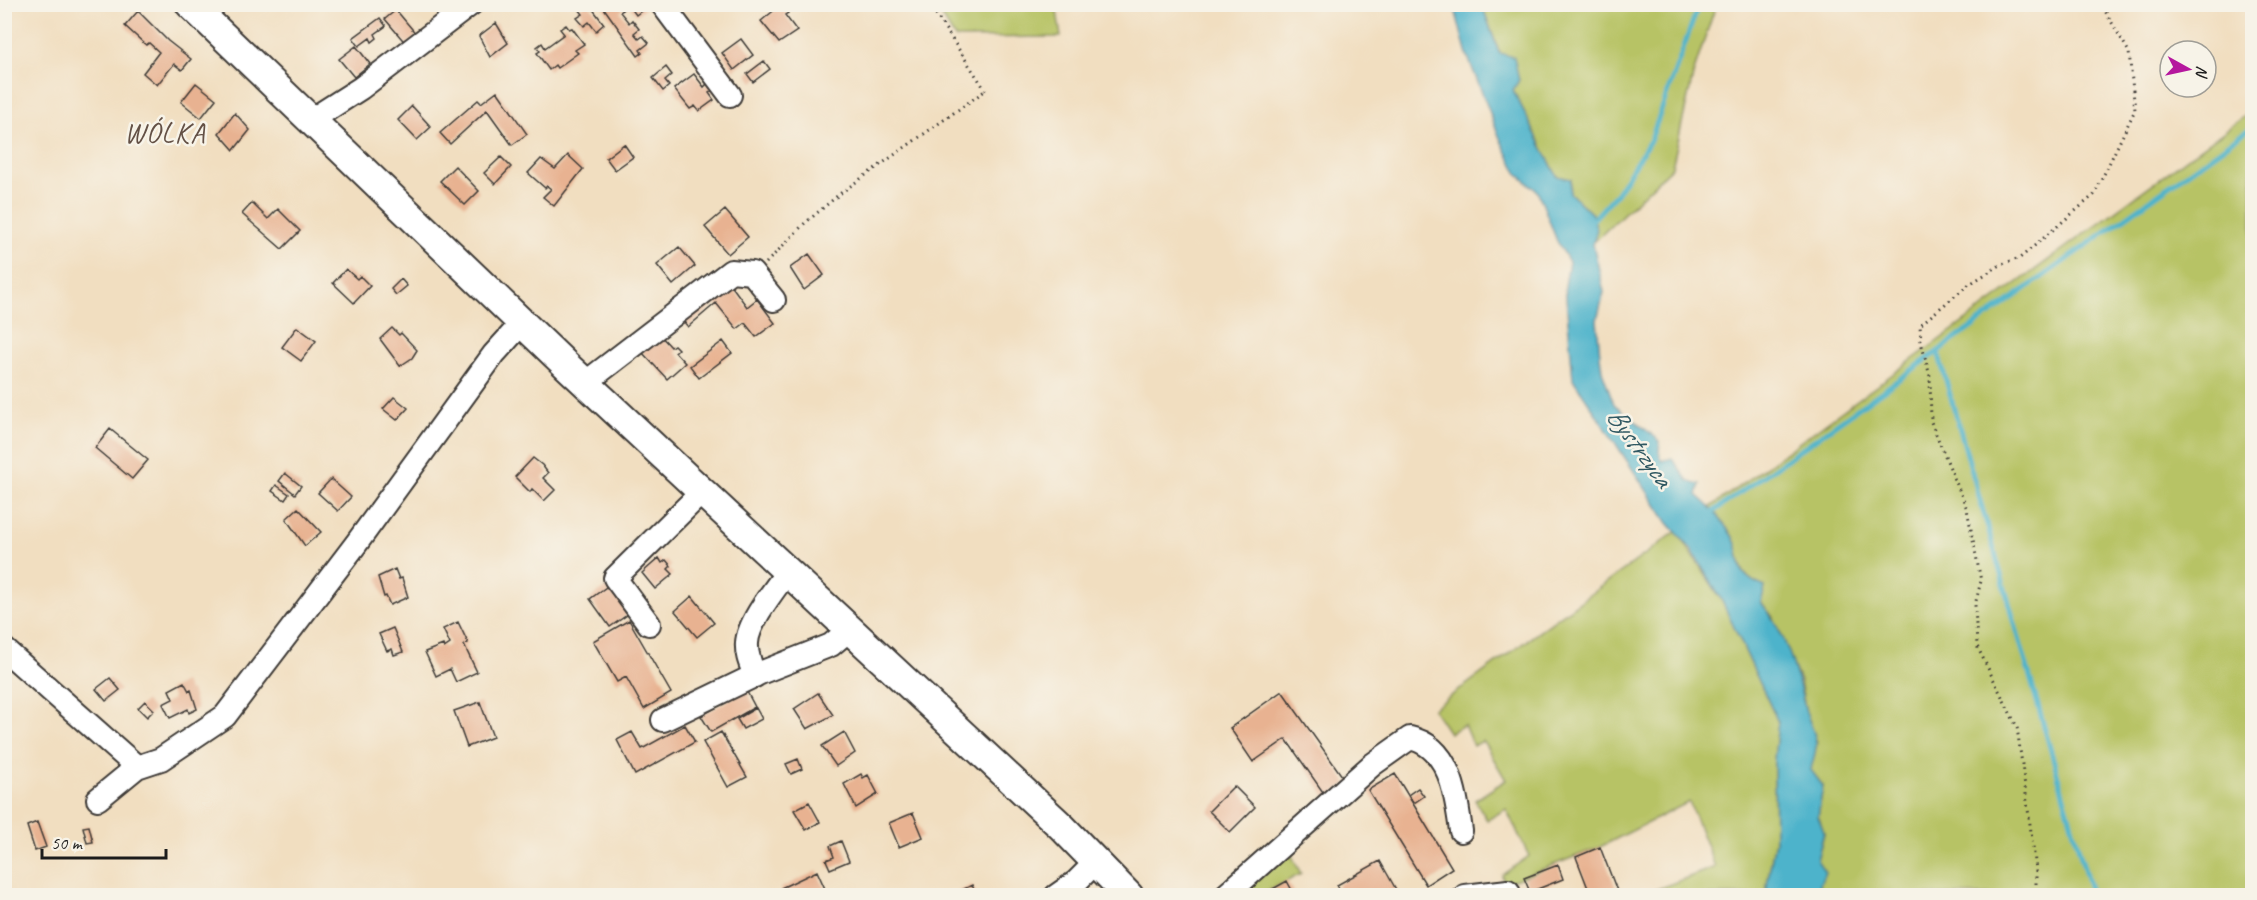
<svg xmlns="http://www.w3.org/2000/svg" width="2257" height="900" font-family="Caveat,sans-serif">
<style>
.green{fill:#b7c365;stroke:#6a7040;stroke-width:1.5}
.water{fill:#4db3cb;stroke:#346874;stroke-width:1.5}
.lines{fill:none;stroke-linecap:round;stroke-linejoin:round}
.stream{stroke:#4db3cb;stroke-width:5}
.building{fill:#e8b291}
.minor-casing{stroke:#3c3935;stroke-width:26}
.major-casing{stroke:#3c3935;stroke-width:32}
.path{stroke:#3c3935;stroke-width:3;stroke-dasharray:1.5 4.5;stroke-linecap:butt}
.minor{stroke:#fff;stroke-width:22}
.major{stroke:#fff;stroke-width:28}
.labels{text-anchor:middle;stroke-width:5;stroke-linejoin:round;paint-order:stroke}
.water-label{font-size:27px;font-style:italic;fill:#305862;stroke:#f7f3e8}
.quarter-label{font-size:28px;letter-spacing:1.5px;fill:#635045;stroke:#f7f3e8}
</style>
<rect width="100%" height="100%" fill="#f7f3e8"/>
<filter id="ink" filterUnits="userSpaceOnUse"><feTurbulence type="fractalNoise" baseFrequency=".0167" numOctaves="2"/><feDisplacementMap in="SourceGraphic" scale="12" xChannelSelector="R" yChannelSelector="G"/><feConvolveMatrix kernelMatrix="1 2 1 2 8 2 1 2 1" color-interpolation-filters="sRGB"/></filter>
<filter id="wash" filterUnits="userSpaceOnUse"><feTurbulence type="fractalNoise" baseFrequency=".008" numOctaves="4" result="noise"/><feDisplacementMap in="SourceGraphic" scale="24" xChannelSelector="R" yChannelSelector="G"/><feGaussianBlur stdDeviation="1.35" result="paint"/><feColorMatrix in="noise" values="0 0 0 0 0 0 0 0 0 0 0 0 0 0 0 0 0 1.4 0 .05"/><feComposite in="paint" operator="in"/></filter>
<g filter="url(#wash)">
<rect width="100%" height="100%" fill="#f1dec0"/>
<!-- green -->
<path class="green" d="M935,5H1056L1061,37L955,38Z
M1482,5H1716L1694,71L1672,167L1593,243C1601,217 1588,210 1570,193L1571,179L1557,176L1513,90Z
M2252,111V895H1821L1817,860L1824,833L1818,816L1823,786L1810,770L1817,742L1806,713L1800,681L1772,616L1761,602L1765,587C1736,576 1743,563 1733,538C1729,527 1716,519 1711,507Z
M1677,531L1721,599L1778,722L1774,761L1775,840L1767,885V895H1642L1715,867L1689,802L1600,847L1504,884L1502,875L1529,856L1506,809L1487,820L1475,800L1506,780L1483,741L1473,746L1464,725L1449,733L1433,709Z
M1290,852L1301,874L1260,895L1238,896Z"/>
<!-- water -->
<path class="water" d="M1454,5H1482L1499,53L1514,57L1519,80L1513,90L1557,176L1571,179L1570,193L1592,214L1597,229L1593,244L1604,292L1597,320L1600,356L1602,371L1614,404L1660,441L1659,452L1662,461L1672,458L1688,481L1700,484L1697,495C1710,506 1722,520 1731,534C1747,557 1728,573 1765,587L1761,602C1788,636 1796,672 1806,712C1809,722 1816,733 1816,743C1817,751 1812,762 1811,770L1823,786L1818,816L1824,832L1817,860L1825,872L1819,887L1821,895H1767V885L1775,840L1774,761L1778,722L1721,599L1692,550L1668,523L1573,379L1565,286L1569,262L1557,241L1538,192L1518,174L1501,141L1466,52Z"/>
<g class="lines">
<!-- stream -->
<path class="stream" d="M1590,223L1617,193L1651,139L1699,4
M1938,352L2092,896
M1709,515L2252,127"/>
</g>
<g id="blocks">
<!-- building -->
<path class="building" d="M585,4H589L604,24L596,31L589,22L584,26L577,18L583,14L579,9Z
M601,4H612L614,7L619,4L623,10L620,12L629,23L632,20L639,29L634,33L639,39L643,36L649,43L640,50L642,53L638,56Z
M628,4H650L636,15Z
M782,4L788,13L785,15L797,31L779,43L761,21Z
M396,10L417,35L407,45L385,19Z
M138,11L168,41L191,59L182,70L174,64L157,85L143,73L159,52L149,43L146,45L125,26Z
M380,18L386,26L375,34L377,38L372,42L370,38L359,46L353,38Z
M496,23L508,43L490,57L479,36Z
M566,25L569,29L572,28L584,44L575,50L578,53L557,68L555,65L549,70L537,53L540,51L537,47L542,43L545,48L564,34L560,29Z
M741,39L753,55L734,70L722,53Z
M356,46L370,64L354,77L339,59Z
M764,61L770,69L753,82L747,74Z
M666,67L672,75L665,81L669,86L663,91L653,78Z
M694,74L704,87L709,82L715,89L709,93L714,100L699,111L695,106L690,109L674,89Z
M196,83L216,99L201,118L181,102Z
M497,91L527,134L512,145L487,110L450,144L440,133L478,100L481,103Z
M412,106L431,127L417,140L398,120Z
M235,113L250,130L234,150L219,133Z
M624,144L633,157L615,170L606,158Z
M568,155L583,169L554,206L543,197L551,189L547,186L545,188L528,173L541,159L555,169Z
M501,157L511,167L495,184L484,173Z
M455,166L479,191L465,205L440,181Z
M252,203L268,219L278,209L300,231L282,249L242,214Z
M725,210L748,237L728,254L705,227Z
M679,247L695,266L673,285L657,265Z
M809,254L824,275L804,290L790,268Z
M346,269L357,279L360,276L370,286L354,303L333,283Z
M401,279L407,286L396,295L391,289Z
M728,281L747,307L757,299L775,323L756,337L745,323L737,329L716,303L688,327L680,317Z
M297,327L316,341L301,361L282,347Z
M392,328L399,335L401,333L417,350L412,358L400,366L380,339Z
M659,334L671,347L674,345L678,349L675,352L685,363L667,379L641,351Z
M723,341L732,353L699,378L690,366Z
M394,397L408,408L397,420L383,409Z
M110,429L148,460L132,479L95,448Z
M533,458L542,465L548,473L543,478L555,490L544,501L532,489L530,492L515,477Z
M285,473L301,486L295,494L279,481Z
M331,479L351,497L338,511L318,493Z
M276,485L289,494L285,500L272,491Z
M298,508L321,532L305,546L286,519Z
M659,558L662,563L666,560L671,566L668,569L673,574L655,589L642,573Z
M395,569L399,579L402,578L408,597L390,605L386,596L384,597L378,577Z
M613,582L634,610L610,627L590,599Z
M692,596L714,623L697,637L675,611Z
M629,620L671,693L644,709L626,677L617,682L593,641Z
M458,622L468,643L464,645L477,672L456,682L450,669L436,676L425,652L443,645L444,648L450,644L443,629Z
M393,628L403,652L394,655L392,649L387,651L379,634Z
M110,678L120,690L106,701L96,689Z
M184,682L189,691L191,690L197,709L189,713L188,709L170,718L163,704L173,699L169,690Z
M746,690L755,707L711,732L701,716Z
M1282,691L1347,783L1327,798L1286,739L1253,762L1230,728Z
M818,693L833,715L807,729L794,709Z
M145,701L154,710L147,717L138,708Z
M480,702L493,737L467,747L454,711Z
M756,708L762,719L743,729L737,719Z
M685,725L695,742L635,775L617,740L632,732L642,749Z
M721,732L747,777L728,787L703,742Z
M844,732L855,753L836,766L822,746Z
M798,759L802,769L791,774L786,764Z
M861,774L863,778L868,775L878,794L856,808L844,784Z
M1395,774L1452,868L1426,885L1368,790Z
M1234,786L1255,807L1230,832L1209,811Z
M1418,788L1424,796L1414,803L1408,795Z
M809,802L820,822L806,830L794,810Z
M913,813L923,837L899,847L889,823Z
M37,822L46,847L35,851L27,826Z
M89,826L93,842L87,843L83,827Z
M841,841L849,861L830,869L826,860L834,857L830,846Z
M1600,847L1619,896H1591L1576,857Z
M1380,861L1398,893L1343,896L1337,885Z
M1558,865L1563,879L1530,892L1524,878Z
M817,871L826,891L817,896H784L781,888Z
M1287,881L1295,896H1260Z
M972,885L977,896H950Z"/>
</g>
</g>
<g filter="url(#ink)">
<use href="#blocks" fill-opacity="0" stroke="#3c3935" stroke-width="1.5"/>
<g class="lines">
<!-- minor casing -->
<g class="minor-casing">
<path id="minor" d="M662,4L730,95
M311,120L361,88L471,4
M585,383L731,271L752,273L774,300
M649,624L615,578L702,492
M4,649L137,767
M755,676C751,665 746,655 747,643C748,622 775,589 787,572
M663,720L760,673L831,645L850,629
M98,799L137,767L161,759L225,716L356,544L494,354L522,323
M1056,896L1076,882L1097,861
M1225,896L1372,765L1410,738C1451,747 1456,796 1461,831
M1465,896L1508,891"/>
</g>
<!-- major casing -->
<g class="major-casing">
<path id="major" d="M190,4L567,366L1062,827L1129,896"/>
</g>
<!-- path -->
<path class="path" d="M929,4L988,94
M766,263L804,224L842,192L986,90
M2036,896V869L2017,727L1977,646L1975,605L1981,581L1967,509L1931,422L1930,376L1921,342L1920,325L1968,285L2002,264L2020,258L2094,195L2135,110L2129,52L2101,4"/>
<!-- minor -->
<use href="#minor" class="minor"/>
<!-- major -->
<use href="#major" class="major"/>
</g>
</g>
<g class="labels">
<!-- water labels -->
<g class="water-label">
<text transform="translate(1640 447) rotate(54)" y="9">Bystrzyca</text>
</g>
<!-- quarter labels -->
<g class="quarter-label">
<text x="165" y="142">WÓLKA</text>
</g>
</g>
<!-- margin -->
<rect width="2257" height="900" fill="none" stroke="#f7f3e8" stroke-width="24"/>
<!-- north arrow -->
<g transform="translate(2188 69) rotate(98)"><circle r="28" fill="#f7f3e8" stroke="#9f9d96" stroke-width="1.5"/>
<path d="M0-4.5L10 22L0 15L-10 22Z" fill="#b5179e"/>
<text y="-9" font-size="16" font-weight="bold" text-anchor="middle" fill="#1c1c1c">N</text>
</g>
<!-- scale -->
<path d="M42 849v9h124v-9" fill="none" stroke="#1c1c1c" stroke-width="3"/>
<text x="51" y="849" font-size="18" fill="#1c1c1c" stroke="#f7f3e8" stroke-width="4.5" paint-order="stroke">50 m</text>
</svg>
